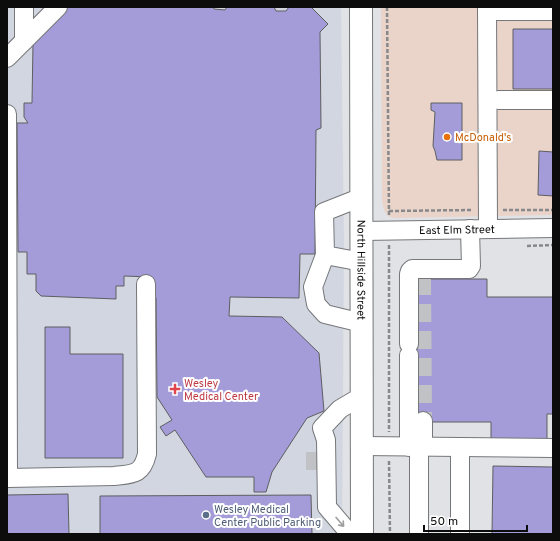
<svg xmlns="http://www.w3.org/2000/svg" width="560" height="541" font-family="Overpass,sans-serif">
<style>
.commercial{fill:#ead3c9}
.built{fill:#d1d6e0}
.building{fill:#a39cd8;stroke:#5e5e61}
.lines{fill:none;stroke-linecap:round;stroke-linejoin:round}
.minor-tunnel{stroke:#c0c2c5;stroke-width:18;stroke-dasharray:18 9;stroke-linecap:butt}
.minor-casing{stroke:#757779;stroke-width:20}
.major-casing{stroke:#757779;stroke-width:24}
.path{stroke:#87888a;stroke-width:2.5;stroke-dasharray:4 2;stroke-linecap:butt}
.minor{stroke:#fff;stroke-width:18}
.major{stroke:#fff;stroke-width:22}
.oneway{stroke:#9e9e9e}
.food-dot{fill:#e8710a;stroke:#fff;stroke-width:1.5}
.health-dot{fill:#e0444e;stroke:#fff;stroke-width:1.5}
.service-dot{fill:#5c6f8a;stroke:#fff;stroke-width:1.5}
.labels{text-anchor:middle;stroke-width:4;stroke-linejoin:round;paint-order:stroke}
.food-label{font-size:11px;fill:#c56008;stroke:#fff;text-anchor:start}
.street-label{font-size:11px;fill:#0c0c0d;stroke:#fff}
.health-label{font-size:11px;fill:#be3a42;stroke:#fff;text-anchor:start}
.service-label{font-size:11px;fill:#4e5e75;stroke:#fff;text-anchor:start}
</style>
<rect width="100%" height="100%" fill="#e0e2e5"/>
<!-- commercial -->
<path class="commercial" d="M381,7H553V215L394,218L388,216L384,210L382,201Z"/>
<!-- built -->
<path class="built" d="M7,7H341L344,244L342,534H7Z"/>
<!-- building -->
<path class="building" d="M50,7H213L214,9L225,10L227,7H274L276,11H286L289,7H311L328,24L320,32L321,128L316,130L315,254H300L299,298L230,297L229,316L282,317L319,353L324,411L307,418L272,472L266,492H254V477H206L175,430L166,436L160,427L172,420L157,397L156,298L151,289V277L124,276V286H116V299L41,296L36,291V274H27V252H18L17,123H28L24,117V103H32L33,43Z
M513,29H553V89H513Z
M431,103H462V160H437L435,151L433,146L435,112L431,110Z
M539,151L553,152V196L538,195Z
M416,279H487V297H553V414H547V441H491V422H416Z
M45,327H70V354H123V458H45Z
M493,466L553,467V534H492Z
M68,494L69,534H7V495Z
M311,495L312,534H100V496Z"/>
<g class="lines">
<!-- minor-tunnel -->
<path class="minor-tunnel" d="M422,277L423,421
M315,470V445"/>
<!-- minor casing -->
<g class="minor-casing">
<g id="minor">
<path d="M24,7V41"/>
<path d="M487,7L488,229"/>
<path d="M487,11H553"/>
<path d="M7,58L58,7"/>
<path d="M498,100H553"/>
<path d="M7,114L8,478"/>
<path id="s1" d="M362,231L553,228"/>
<path d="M325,255L313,287L316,304L325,314L362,323"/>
<path d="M362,262L325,255L324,212L362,197"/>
<path d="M409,344V274L410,271L412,269H469L471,266L470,229"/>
<path d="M409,355V447"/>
<path d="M362,446L553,448"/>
<path d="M423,447V421"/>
<path d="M7,478L114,476C133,474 142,475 147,454L146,284"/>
<path d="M350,534L327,507L326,440L322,428L340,409L362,396"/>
<path d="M419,534V447"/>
<path d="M460,534V447"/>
</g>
</g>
<!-- major casing -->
<g class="major-casing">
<g id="major">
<path id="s2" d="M361,7L362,534"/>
</g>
</g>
<!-- path -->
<path class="path" d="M387,7L389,216
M503,210H553
M389,211L472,210
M389,245V432
M527,246L553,245
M389,461L390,534"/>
<!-- minor -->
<use href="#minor" class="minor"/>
<!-- major -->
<use href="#major" class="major"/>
</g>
<!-- one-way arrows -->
<defs><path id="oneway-shaft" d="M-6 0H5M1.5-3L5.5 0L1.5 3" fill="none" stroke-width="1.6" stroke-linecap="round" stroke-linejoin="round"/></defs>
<use class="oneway" href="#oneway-shaft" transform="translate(340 522) rotate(49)"/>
<!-- markers -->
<circle class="food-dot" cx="447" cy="137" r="4"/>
<path class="health-dot" d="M173 383h4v4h4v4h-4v4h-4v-4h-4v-4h4z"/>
<circle class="service-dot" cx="206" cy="515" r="4"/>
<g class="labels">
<!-- food labels -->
<g class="food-label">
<text x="455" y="141">McDonald's</text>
</g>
<!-- street labels -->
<g class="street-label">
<text dy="4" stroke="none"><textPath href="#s1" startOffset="95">East Elm Street</textPath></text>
<text dy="4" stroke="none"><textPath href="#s2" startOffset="263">North Hillside Street</textPath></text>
</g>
<!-- health labels -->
<g class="health-label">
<text x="184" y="387">Wesley<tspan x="184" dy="13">Medical Center</tspan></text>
</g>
<!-- service labels -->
<g class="service-label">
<text x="214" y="513">Wesley Medical<tspan x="214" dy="13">Center Public Parking</tspan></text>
</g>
</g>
<!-- border -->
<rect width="560" height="541" fill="none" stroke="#0c0c0d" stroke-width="16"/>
<!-- scale -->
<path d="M424 525v6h103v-6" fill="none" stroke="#0c0c0d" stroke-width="2"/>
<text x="430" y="525" font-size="12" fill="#0c0c0d" stroke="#ffffff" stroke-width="3" paint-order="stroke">50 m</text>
</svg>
